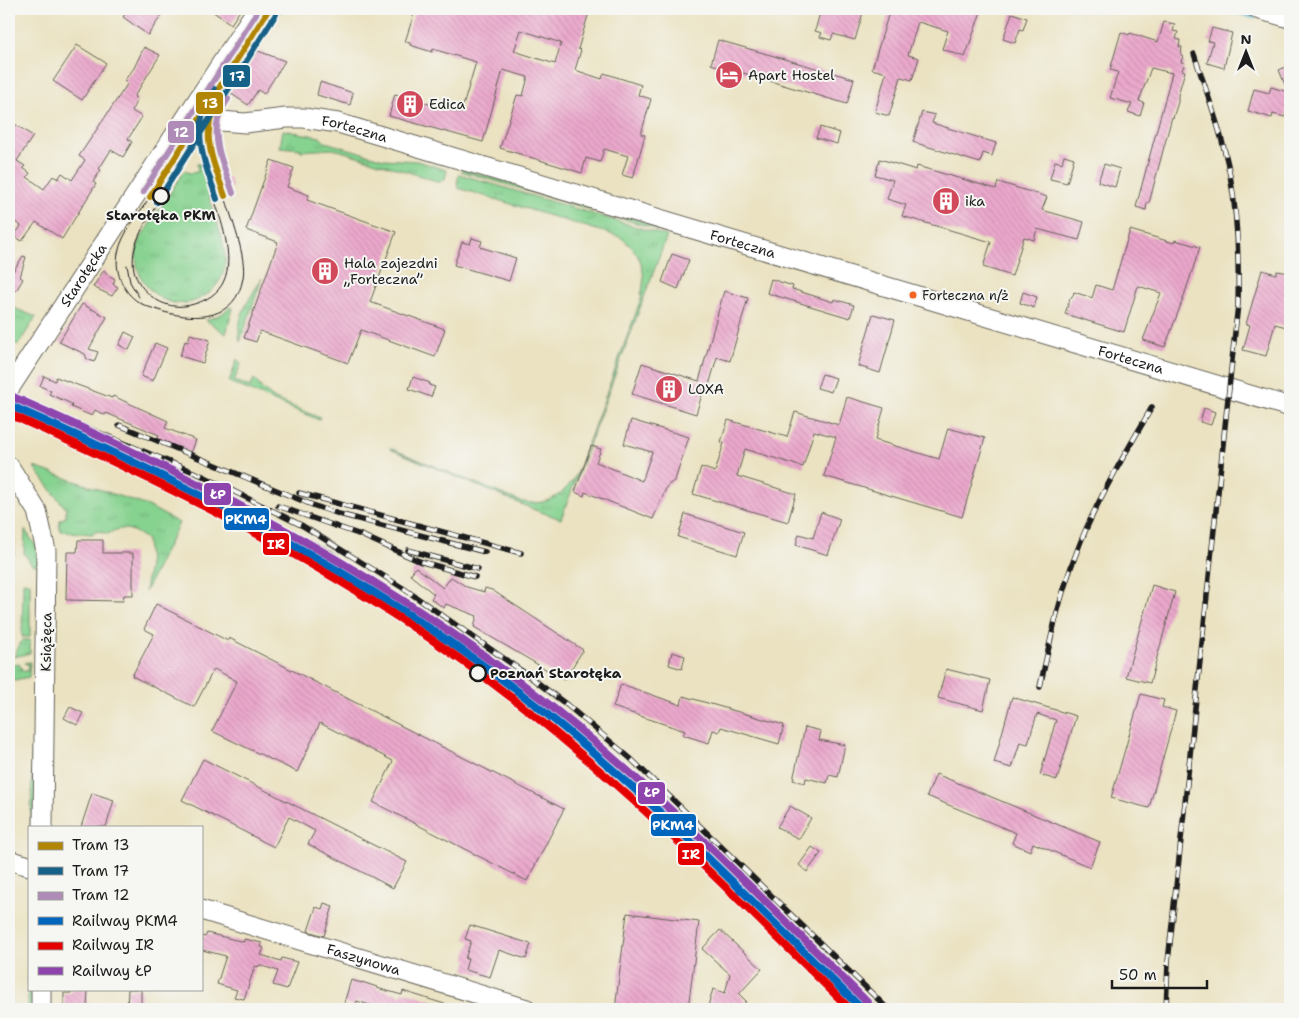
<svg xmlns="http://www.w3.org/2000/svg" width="1299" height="1018" font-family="'Shantell Sans',sans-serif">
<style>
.grass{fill:url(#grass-tufts);stroke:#517756}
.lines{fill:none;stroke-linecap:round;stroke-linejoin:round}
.stream{stroke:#46b1c3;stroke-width:4}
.building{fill:url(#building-back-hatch);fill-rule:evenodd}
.minor-casing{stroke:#646156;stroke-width:21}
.minor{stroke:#fff;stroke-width:19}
.tram{stroke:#1c1c1c;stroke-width:1}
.rail-casing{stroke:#1c1c1c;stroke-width:5.5}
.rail{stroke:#f6f6f2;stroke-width:4;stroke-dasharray:11;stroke-linecap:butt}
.rail-1-casing{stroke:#f6f6f2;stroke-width:11}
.rail-2-casing{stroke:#f6f6f2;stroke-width:11}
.rail-3-casing{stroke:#f6f6f2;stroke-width:11}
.rail-1{stroke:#0065bd;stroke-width:8}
.rail-2{stroke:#e50000;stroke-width:8}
.rail-3{stroke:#8e44ad;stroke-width:8}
.tram-1-casing{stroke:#f6f6f2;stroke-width:10}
.tram-2-casing{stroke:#f6f6f2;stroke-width:10}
.tram-3-casing{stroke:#f6f6f2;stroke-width:10}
.tram-1{stroke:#b18506;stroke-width:6}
.tram-2{stroke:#166187;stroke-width:6}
.tram-3{stroke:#af8cb7;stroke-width:6}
.stop-dot{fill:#f6f6f2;stroke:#1c1c1c;stroke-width:2.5}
.bus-dot{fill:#f26522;stroke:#f6f6f2;stroke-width:2}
.labels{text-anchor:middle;stroke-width:4;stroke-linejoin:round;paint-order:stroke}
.bus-label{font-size:13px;fill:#1c1c1c;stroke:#f6f6f2;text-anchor:start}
.poi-label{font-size:14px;fill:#1c1c1c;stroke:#f6f6f2;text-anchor:start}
.street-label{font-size:14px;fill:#1c1c1c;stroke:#f6f6f2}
.stop-label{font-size:14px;font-weight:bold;fill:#1c1c1c;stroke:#f6f6f2}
.line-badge{stroke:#f6f6f2;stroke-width:2}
.badge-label{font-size:14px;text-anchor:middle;font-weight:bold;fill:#fff}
</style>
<defs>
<pattern id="grass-tufts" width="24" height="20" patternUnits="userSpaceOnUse" patternTransform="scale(1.25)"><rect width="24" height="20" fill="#86d28f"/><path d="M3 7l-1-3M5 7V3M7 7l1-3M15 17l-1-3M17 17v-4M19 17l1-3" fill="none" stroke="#73b47b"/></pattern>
<pattern id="building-back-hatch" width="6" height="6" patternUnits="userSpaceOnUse" patternTransform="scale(1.25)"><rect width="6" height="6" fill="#eba8cc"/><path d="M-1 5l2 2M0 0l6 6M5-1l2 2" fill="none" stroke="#c990af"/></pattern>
</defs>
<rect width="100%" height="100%" fill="#f6f6f2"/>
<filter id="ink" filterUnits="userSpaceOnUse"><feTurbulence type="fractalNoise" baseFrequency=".02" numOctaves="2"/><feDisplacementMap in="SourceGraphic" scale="10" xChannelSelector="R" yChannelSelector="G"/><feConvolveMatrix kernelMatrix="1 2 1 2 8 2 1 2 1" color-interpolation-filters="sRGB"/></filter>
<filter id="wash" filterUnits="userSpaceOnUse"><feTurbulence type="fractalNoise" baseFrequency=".0096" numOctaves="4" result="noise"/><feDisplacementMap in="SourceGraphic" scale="20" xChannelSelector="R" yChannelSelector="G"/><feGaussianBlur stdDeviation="1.12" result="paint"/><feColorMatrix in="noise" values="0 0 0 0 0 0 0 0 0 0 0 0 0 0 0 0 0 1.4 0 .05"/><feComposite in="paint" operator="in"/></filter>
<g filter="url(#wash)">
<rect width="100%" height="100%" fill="#eae2c1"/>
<!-- grass -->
<path class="grass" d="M278,9L281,11L226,96L233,82Z
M283,130L320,137L325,142L384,159L417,161L447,170L445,179L440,182L338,150L331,149L300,151L301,149L280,147Z
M197,164H200C205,183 211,203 217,222C221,235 226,249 225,263C224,287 198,307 174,303C149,298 130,270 138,245C141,236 148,227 153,219C163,203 174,187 184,171L190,173L198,172Z
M463,169L665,228L667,232L461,171Z
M459,174L667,236L561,519L535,510L390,449V448L519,501C546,508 566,495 578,471L642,296L641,295C648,271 640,251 620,237L458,188L457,183Z
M262,278L240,342C235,316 250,299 262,278Z
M9,306L36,317L18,345L9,340Z
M231,307L233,308L226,334L206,320L220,315Z
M237,359L241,364L234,381L250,387L254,379L263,390L275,399L320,418L319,420L229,382Z
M34,467L148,506L179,523L145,592L149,565L147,540C134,530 123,524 108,534L99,531L91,534L61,531L59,526L60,520L66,517V509Z
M25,530L36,546L40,565H32L24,553Z
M9,531L14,534V554L9,553Z
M23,582L30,583V637H22Z
M22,640H30V653L14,657Z
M30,662L29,677L15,680L9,678L10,666L19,664L23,671H28V664L24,663Z
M36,749L37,827H31L32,754Z
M28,967L29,989H36L32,1009H28Z"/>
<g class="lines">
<!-- stream -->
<path class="stream" d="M1224,9L1254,17
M1284,26L1290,31"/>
</g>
<g id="blocks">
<!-- building -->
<path class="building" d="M129,9H166L148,35L123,17Z
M209,9H241L231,24Z
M426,9H590L578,49L581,50L575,70L602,79L604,73L641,85L638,95L651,99L641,134L645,135L633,178L622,175L628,156L604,149L600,162L586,158L582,173L500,148L517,95L523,96L528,77L503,70L483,142L389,116L395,94L461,113L476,62L433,49L432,52L410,45V43L405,42L415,10L424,13ZM521,30L561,43L555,64L514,51Z
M821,9H864L855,40L833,34L831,40L820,37L822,33L815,31Z
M890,9H982L965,57L942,49L948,31L918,22L908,55L919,58L912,80L901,77L889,116L875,112L886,73L872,69Z
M1012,13L1027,18L1023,30L1020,29L1015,43L1003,39Z
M1164,22L1175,24L1173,31L1178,32L1176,39L1180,40L1179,47H1182L1181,55L1183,56L1181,62L1185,63L1182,70L1185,71L1178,95V102L1173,118L1172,117L1149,203H1147L1146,210L1136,207L1172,73L1151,68L1139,101L1144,103L1140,116L1128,112L1132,104L1110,98L1118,72L1110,70L1121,32L1129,35L1130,33L1158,42Z
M1212,28L1232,33L1224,68L1207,63L1213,42L1208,41Z
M718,40L854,79L847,104L743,73L740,80L721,75L723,68L711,64Z
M77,45L106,63L82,100L53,81Z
M144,47L160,55L134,97L137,99L132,111L142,117L128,139L132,142L123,157L111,150L99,169L101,170L93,182L96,184L62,239L36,222L22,241L14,236L21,226L9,218V129L13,123L33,136L17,161L25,166L23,168L30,173L27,177L44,189L53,176L58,179L62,173L72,180L85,160L79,156L128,83L124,81L134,68Z
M258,51L285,61L264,94L258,90L248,105L230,93Z
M1290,65V97L1285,117L1273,114L1272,118L1248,111L1254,89L1269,93L1271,87L1288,92L1279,70Z
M320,82L353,93L350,105L317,95Z
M922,112L935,115L932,123L996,143L992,156L983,153L980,163L913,142Z
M820,127L840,133L837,144L816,138Z
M1064,155L1074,158L1067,183L1050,179L1055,161L1062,163Z
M880,159L916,170L917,166L996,189L998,182L1047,197L1042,210L1084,222L1079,240L1037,229L1034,240L1024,237L1012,276L983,267L991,242L902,216L906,205L887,199L893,180L875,175Z
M271,160L294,168L287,187L309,195L307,200L396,232L370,302L445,329L435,357L361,330L348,363L260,331L256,342L244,338L278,242L246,230Z
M1104,164L1120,169L1115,187L1098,182Z
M229,177L232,187L216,192L213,182Z
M1130,230L1174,243L1175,240L1200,247L1183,299L1165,347L1143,340L1161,293L1138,286L1124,332L1065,314L1070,298H1072L1074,292L1092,298L1096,285L1112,290Z
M472,238L482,241L480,247L516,258L509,281L454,265L462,242L470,244Z
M672,254L689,260L678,289L662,282Z
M23,256L26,257L20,277L23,279L16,291L9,287V278Z
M104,270L108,275L115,279L113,284L118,287L112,296L93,287Z
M1262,270L1276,274L1277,271L1290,273V328L1275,324L1266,356L1243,350L1250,325L1246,324Z
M771,279L793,286L792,289L833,302L834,299L854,305L850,318L767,293Z
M724,291L748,298L730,361L717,357L708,389L704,388L696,414L632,394L642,363L699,381Z
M1023,292L1037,297L1034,308L1020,303Z
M82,304L107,317L89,349L98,352L94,362L87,359L85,354L59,342Z
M873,314L895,320L880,373L858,366Z
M125,332L135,337L129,350L119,345Z
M190,334L210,340L203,363L180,356L185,341L188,342Z
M155,343L167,348L153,381L141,376Z
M822,374L836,378L831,392L817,388Z
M44,376L55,381L56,377L112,398L113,396L168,421L165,428L196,440L191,453L158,439L159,435L106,413L105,415L95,410L92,416L71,407L72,404L49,394L51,391L40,386Z
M413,377L430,383L429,385L435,387L431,397L409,389Z
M847,397L884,408L875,440L939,459L948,428L985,438L962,517L824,476L836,437L814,431L803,467L745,449L737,476L796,494L788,522L693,494L701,467L715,472L724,443L721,442L728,420L787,437L795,412L839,425Z
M1204,408L1215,412L1211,425L1200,422Z
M631,420L689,437L675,480L667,486L653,519L585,492L584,496L575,492L591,446L601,449L596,462L642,481L652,452L624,444Z
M821,512L840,519L828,555L796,545L799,534L813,538Z
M685,514L744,532L737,555L678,537Z
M78,540H103V553H133V595H124L123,601L66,600L67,552H77Z
M416,567L443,588L451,577L467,587L484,592L485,588L492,590L583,650L564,680L474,627L477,616L446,604L444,608L431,599L434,594L410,575Z
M1152,585L1175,592L1150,683L1126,677Z
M156,604L228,641L229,638L564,809L527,881L373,802L393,761L320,723L297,772L212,731L237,681L214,669L194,707L132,676L154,634L144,629Z
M672,652L685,656L682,669L669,665Z
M946,669L990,680L983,710L938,698Z
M621,684L681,705L683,696L784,725L779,744L721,727L719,732L713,730L709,743L683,735L685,731L613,707Z
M1141,694L1164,700L1162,707L1176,711L1149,808L1111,798Z
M1012,697L1076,716L1057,780L1040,775L1056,720L1037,714L1028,744L1020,742L1012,768L994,763Z
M70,707L83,713L77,725L64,718Z
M805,727L821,731L819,740L845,745L838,777L829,775L827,783L806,778L805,783L793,780Z
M203,759L407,862L393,888L308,844L315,831L289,817L274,847L182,800Z
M936,774L1100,842L1090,867L1033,843L1030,851L1012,843L1016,833L927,796Z
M92,793L114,800L106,827H81Z
M790,806L811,818L799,839L777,827Z
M812,847L821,853L807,872L799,865Z
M324,903L333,906L324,936L308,931L316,907L322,909Z
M627,913L699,922L688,1009H615Z
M470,925L531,944L526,959L499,950L490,977L465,970L468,959H465L471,941L465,939Z
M720,930L762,969L739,994L746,1001L742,1009H707L713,989L725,993L730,974L702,949Z
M207,933L244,942V939L262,943L261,947L264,948L261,955L281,961L282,958L297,962L287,989L273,985L278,971L259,965L258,967L255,966L244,999L234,997L237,990L217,984L226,956L202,950L201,936L205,937Z
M351,980L362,983V982L377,987V988L402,995L403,991L454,1007V1009H382L357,1001L355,1007L344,1003Z
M71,989H88L87,1009H64V993H71Z
M128,989H141V1009H127Z"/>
</g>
</g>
<g filter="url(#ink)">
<use href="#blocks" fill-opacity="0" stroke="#646156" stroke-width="1"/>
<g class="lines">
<!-- minor casing -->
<g class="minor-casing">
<g id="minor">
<path d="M1257,9L1290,18"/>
<path id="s1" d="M196,103L221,121L245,123L286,118H304L338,123L1290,407"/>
<path id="s2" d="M9,389L257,9"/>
<path d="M9,466L37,511L46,551L43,827"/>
<path d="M9,860L29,866"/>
<path id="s3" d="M201,910L527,1009"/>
<path d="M41,1009V989"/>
</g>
</g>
<!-- minor -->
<use href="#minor" class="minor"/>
<!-- tram -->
<path class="tram" d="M198,120C192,137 189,155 180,170C160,205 105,259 151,296C163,306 179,309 194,304C267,283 199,188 201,142C201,127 208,115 216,103
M150,197C139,214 122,233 118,253C114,273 124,295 142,304C149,308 157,309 164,312C197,321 236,320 243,278C247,257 231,218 225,196
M127,265L130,282L139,297"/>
<!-- rail casing -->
<g class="rail-casing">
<path id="rail" d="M9,395L203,476L303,526L403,588L529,676L567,705L630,758L888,1009
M119,425L315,506L339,514L485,552
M139,465L263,516L331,553L525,684L559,710L631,772L876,1009
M299,493L521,553
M278,506L361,535L419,561L475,577
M408,550L478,569
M1040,687C1050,642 1059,597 1076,554C1095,502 1125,455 1152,407
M1166,1009L1168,962L1238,304C1239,261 1238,218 1230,175C1222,133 1207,93 1194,54"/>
</g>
<!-- rail -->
<use href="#rail" class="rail"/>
<!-- rail-1 casing -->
<g class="rail-1-casing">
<path id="rail-1" d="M9,405C188,484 364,573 520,693C643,787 751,901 862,1009"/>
</g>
<!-- rail-2 casing -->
<g class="rail-2-casing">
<path id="rail-2" d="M9,414C187,493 363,581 516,701C636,795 742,903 850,1009"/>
</g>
<!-- rail-3 casing -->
<g class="rail-3-casing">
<path id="rail-3" d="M13,397C193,476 368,566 525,686C649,780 757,894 868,1003"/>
</g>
<!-- rail-1 -->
<use href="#rail-1" class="rail-1"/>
<!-- rail-2 -->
<use href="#rail-2" class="rail-2"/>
<!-- rail-3 -->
<use href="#rail-3" class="rail-3"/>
<!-- tram-1 casing -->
<g class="tram-1-casing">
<path id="tram-1" d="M221,94C198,132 212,158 225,196
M150,197L269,9"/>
</g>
<!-- tram-2 casing -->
<g class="tram-2-casing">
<path id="tram-2" d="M214,89C189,129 203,158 217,199
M157,202L276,14"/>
</g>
<!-- tram-3 casing -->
<g class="tram-3-casing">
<path id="tram-3" d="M228,99C224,105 220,112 218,120C212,144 226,171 233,193
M143,192L259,9"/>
</g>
<!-- tram-1 -->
<use href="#tram-1" class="tram-1"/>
<!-- tram-2 -->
<use href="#tram-2" class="tram-2"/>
<!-- tram-3 -->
<use href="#tram-3" class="tram-3"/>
</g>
</g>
<!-- icons -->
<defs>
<g id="hotel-disc" transform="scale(1.4375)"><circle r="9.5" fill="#d1495b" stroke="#f6f6f2"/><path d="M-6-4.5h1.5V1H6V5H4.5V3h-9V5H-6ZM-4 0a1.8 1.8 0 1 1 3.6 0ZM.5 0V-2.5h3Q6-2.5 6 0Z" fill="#fff"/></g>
<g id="building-disc" transform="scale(1.4375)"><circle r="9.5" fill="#d1495b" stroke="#f6f6f2"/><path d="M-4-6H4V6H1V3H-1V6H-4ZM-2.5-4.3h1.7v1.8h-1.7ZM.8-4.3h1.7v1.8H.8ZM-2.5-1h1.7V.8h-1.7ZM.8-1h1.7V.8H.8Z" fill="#fff"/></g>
</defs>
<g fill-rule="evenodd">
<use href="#hotel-disc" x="729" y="75"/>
<use href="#building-disc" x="410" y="104"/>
<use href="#building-disc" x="946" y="201"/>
<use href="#building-disc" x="325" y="271"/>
<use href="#building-disc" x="669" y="389"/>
</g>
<!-- markers -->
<g class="stop-dot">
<circle cx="161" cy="196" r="8"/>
<circle cx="478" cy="673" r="8"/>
</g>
<circle class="bus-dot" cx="913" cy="295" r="4.5"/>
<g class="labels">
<!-- bus labels -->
<g class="bus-label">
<text x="922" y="300">Forteczna n/ż</text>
</g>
<!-- poi labels -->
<g class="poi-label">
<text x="748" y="80">Apart Hostel</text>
<text x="429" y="109">Edica</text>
<text x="965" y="206">ika</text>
<text x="344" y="268">Hala zajezdni<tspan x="344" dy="16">„Forteczna”</tspan></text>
<text x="688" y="394">LOXA</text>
</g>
<!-- street labels -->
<g class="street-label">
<text dy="5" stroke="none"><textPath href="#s1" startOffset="166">Forteczna</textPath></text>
<text dy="5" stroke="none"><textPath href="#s1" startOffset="571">Forteczna</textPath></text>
<text dy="5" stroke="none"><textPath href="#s2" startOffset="136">Starołęcka</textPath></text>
<text dy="5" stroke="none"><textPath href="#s1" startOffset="976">Forteczna</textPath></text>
<text transform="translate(46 642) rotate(-89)" y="5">Książęca</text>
<text dy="5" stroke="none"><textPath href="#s3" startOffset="170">Faszynowa</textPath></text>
</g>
<!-- stop labels -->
<g class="stop-label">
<text x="161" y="220">Starołęka PKM</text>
<text x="490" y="678" text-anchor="start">Poznań Starołęka</text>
</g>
</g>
<g class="line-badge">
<rect x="222" y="64" width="29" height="24" rx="5" fill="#166187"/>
<rect x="195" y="91" width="29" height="24" rx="5" fill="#b18506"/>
<rect x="167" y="120" width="28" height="24" rx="5" fill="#af8cb7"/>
<rect x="203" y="482" width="29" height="24" rx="5" fill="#8e44ad"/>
<rect x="223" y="507" width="47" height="24" rx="5" fill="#0065bd"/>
<rect x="262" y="532" width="28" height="24" rx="5" fill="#e50000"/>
<rect x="637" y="781" width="29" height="24" rx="5" fill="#8e44ad"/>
<rect x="650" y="813" width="47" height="24" rx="5" fill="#0065bd"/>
<rect x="677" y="842" width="28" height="24" rx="5" fill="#e50000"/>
</g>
<g class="badge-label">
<text x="237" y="81">17</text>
<text x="210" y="108">13</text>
<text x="181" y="137">12</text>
<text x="218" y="499">ŁP</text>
<text x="246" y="524">PKM4</text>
<text x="276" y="549">IR</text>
<text x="652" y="797">ŁP</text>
<text x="673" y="830">PKM4</text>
<text x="691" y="859">IR</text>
</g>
<!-- margin -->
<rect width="1299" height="1018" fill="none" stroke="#f6f6f2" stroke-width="30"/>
<!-- legend -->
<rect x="28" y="826" width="175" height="165" fill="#f6f6f2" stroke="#9f9f9c"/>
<rect x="38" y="842" width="25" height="8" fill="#b18506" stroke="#9f9f9c"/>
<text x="72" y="850" font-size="15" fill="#1c1c1c">Tram 13</text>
<rect x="38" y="867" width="25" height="8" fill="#166187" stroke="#9f9f9c"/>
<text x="72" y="876" font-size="15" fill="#1c1c1c">Tram 17</text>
<rect x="38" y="892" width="25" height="8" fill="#af8cb7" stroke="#9f9f9c"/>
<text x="72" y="900" font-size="15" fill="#1c1c1c">Tram 12</text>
<rect x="38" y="917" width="25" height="8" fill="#0065bd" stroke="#9f9f9c"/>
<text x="72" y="926" font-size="15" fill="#1c1c1c">Railway PKM4</text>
<rect x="38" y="942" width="25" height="8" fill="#e50000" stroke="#9f9f9c"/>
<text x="72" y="950" font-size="15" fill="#1c1c1c">Railway IR</text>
<rect x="38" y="967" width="25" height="8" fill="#8e44ad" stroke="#9f9f9c"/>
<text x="72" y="976" font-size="15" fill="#1c1c1c">Railway ŁP</text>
<!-- north arrow -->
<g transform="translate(1246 52)" stroke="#f6f6f2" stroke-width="4" paint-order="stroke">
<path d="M0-4L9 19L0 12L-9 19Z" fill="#1c1c1c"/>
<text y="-8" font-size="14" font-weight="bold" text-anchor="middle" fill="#1c1c1c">N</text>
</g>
<!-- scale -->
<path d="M1112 980v8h95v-8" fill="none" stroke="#1c1c1c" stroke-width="2.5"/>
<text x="1119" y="980" font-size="15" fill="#1c1c1c" stroke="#f6f6f2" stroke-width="4" paint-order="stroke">50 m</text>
</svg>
